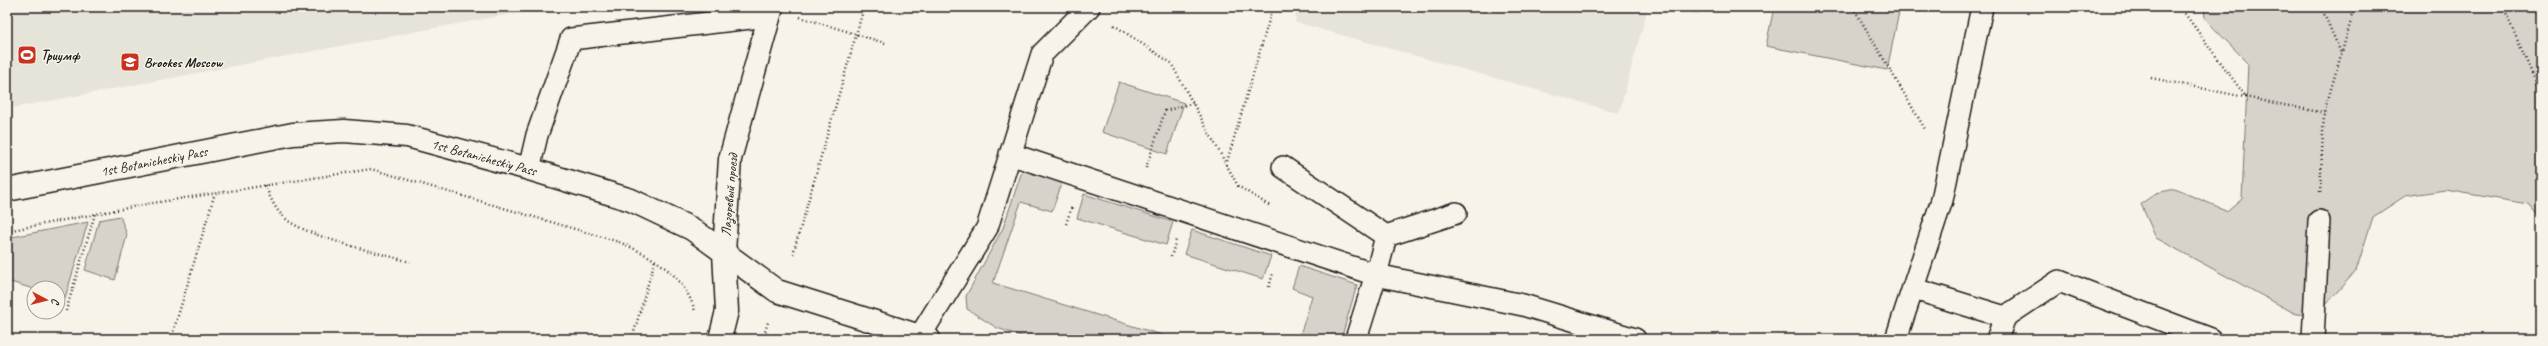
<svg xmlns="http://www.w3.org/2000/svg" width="2548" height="346" font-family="Caveat,sans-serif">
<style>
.built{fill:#e6e3d9}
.green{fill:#d7d3cb;stroke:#7a7874}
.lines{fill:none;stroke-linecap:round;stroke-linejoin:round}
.lane-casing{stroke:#1c1c1c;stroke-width:24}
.street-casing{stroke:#1c1c1c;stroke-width:25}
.path{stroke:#1c1c1c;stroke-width:2.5;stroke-dasharray:1 3;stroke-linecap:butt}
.lane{stroke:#f7f3e8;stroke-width:21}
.street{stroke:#f7f3e8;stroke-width:22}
.labels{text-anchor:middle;stroke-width:3;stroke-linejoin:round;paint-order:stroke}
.poi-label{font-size:14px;font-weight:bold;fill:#1c1c1c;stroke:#f7f3e8;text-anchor:start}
.street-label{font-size:14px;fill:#1c1c1c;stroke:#f7f3e8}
</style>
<rect width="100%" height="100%" fill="#f7f3e8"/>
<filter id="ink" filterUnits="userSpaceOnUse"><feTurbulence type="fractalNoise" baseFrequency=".025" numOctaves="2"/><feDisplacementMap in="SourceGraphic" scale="8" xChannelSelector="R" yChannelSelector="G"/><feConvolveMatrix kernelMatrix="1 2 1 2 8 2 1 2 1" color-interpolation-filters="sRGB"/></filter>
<g filter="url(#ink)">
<!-- built -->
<path class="built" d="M7,7H565L499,16L7,109Z
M1297,7H1648L1619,113L1295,22Z
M1672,7H1701L1699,15Z"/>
<!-- green -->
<path class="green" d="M1774,7H1900L1887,70L1766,46Z
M2204,7H2541V219L2528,204L2445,190L2405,196L2373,217L2356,271L2316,315L2296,314L2156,238L2141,204L2156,193L2175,189L2228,211L2242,199L2248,63L2205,19Z
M1119,82L1184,103L1167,154L1102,132Z
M1023,168L1062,183L1052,211L1021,202L993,283L1175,339H1030L997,328L967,309L966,296L1003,228Z
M1084,194L1173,222L1166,245L1077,218Z
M120,216L127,235L115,280L85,270L99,220Z
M88,222L65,298L58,296V288L34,289L7,281V238Z
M1192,230L1271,256L1263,279L1184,254Z
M1299,266L1357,285L1341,339H1299L1312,296L1292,288Z"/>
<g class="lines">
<!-- lane casing -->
<g class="lane-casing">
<path id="lane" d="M1010,154L1376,275L1356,339
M1283,167L1386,236
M529,169L537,135L571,39L769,16
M1456,213L1386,236L1376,275L1523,305L1635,339
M1914,289L2005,317L1997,339
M2005,317L2059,281L2211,339
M920,336L987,228L1042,54L1089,7
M1896,339L1942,200L1982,7
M2313,339L2319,221"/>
</g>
<!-- street casing -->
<g class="street-casing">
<path id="street" d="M7,190L293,134L344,131L407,136L529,169L631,200L692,229L777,291L929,339
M720,339L727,311L724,252L730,159L772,7"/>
</g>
<!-- path -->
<path class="path" d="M1853,7L1925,129
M2180,7L2246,97
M2321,7L2341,53
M2503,7L2541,94
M800,17L885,43
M1114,25L1171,63L1238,186L1270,206
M2151,78L2324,113
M1226,165L1273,7
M1146,168L1165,111L1193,103
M265,185C270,197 275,210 286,219C307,237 380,253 410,262
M2320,192L2324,113L2355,7
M1066,224L1072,206
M7,231L153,203L371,169L619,242C652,256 684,274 695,311
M793,254L864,7
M1171,257L1176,240
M1269,287L1273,273
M66,311L95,214
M171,339L215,193
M632,339L655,260
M763,339L768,322L770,323"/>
<!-- lane -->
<use href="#lane" class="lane"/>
<!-- street -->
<use href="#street" class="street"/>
</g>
</g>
<!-- icons -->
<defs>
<g id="stadium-square" transform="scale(1)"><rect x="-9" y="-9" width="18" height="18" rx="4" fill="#c8321e" stroke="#f7f3e8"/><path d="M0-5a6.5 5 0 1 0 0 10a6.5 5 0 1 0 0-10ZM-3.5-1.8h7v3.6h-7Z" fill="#fff"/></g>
<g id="school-square" transform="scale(1)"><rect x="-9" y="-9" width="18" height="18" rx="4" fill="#c8321e" stroke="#f7f3e8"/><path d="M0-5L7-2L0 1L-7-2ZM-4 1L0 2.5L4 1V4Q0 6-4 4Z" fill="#fff"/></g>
</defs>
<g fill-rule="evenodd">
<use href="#stadium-square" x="27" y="55"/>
<use href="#school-square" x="130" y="62"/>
</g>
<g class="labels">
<!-- poi labels -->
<g class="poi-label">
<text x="41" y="60">Триумф</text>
<text x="144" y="67">Brookes Moscow</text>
</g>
<!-- street labels -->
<g class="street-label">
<text transform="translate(484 157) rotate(15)" y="5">1st Botanicheskiy Pass</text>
<text transform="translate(154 161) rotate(-11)" y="5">1st Botanicheskiy Pass</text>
<text transform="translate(729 195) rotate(-85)" y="5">Лазоревый проезд</text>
</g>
</g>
<!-- margin -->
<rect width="2548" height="346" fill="none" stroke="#f7f3e8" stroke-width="24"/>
<rect x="12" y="12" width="2524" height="322" fill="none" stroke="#1c1c1c" stroke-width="1.5" filter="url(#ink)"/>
<!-- north arrow -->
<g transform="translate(46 300) rotate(97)"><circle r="19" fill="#f7f3e8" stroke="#9f9d96"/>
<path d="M0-3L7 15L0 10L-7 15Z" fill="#c8321e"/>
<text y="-6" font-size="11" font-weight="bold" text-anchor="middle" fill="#1c1c1c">С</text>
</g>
</svg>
